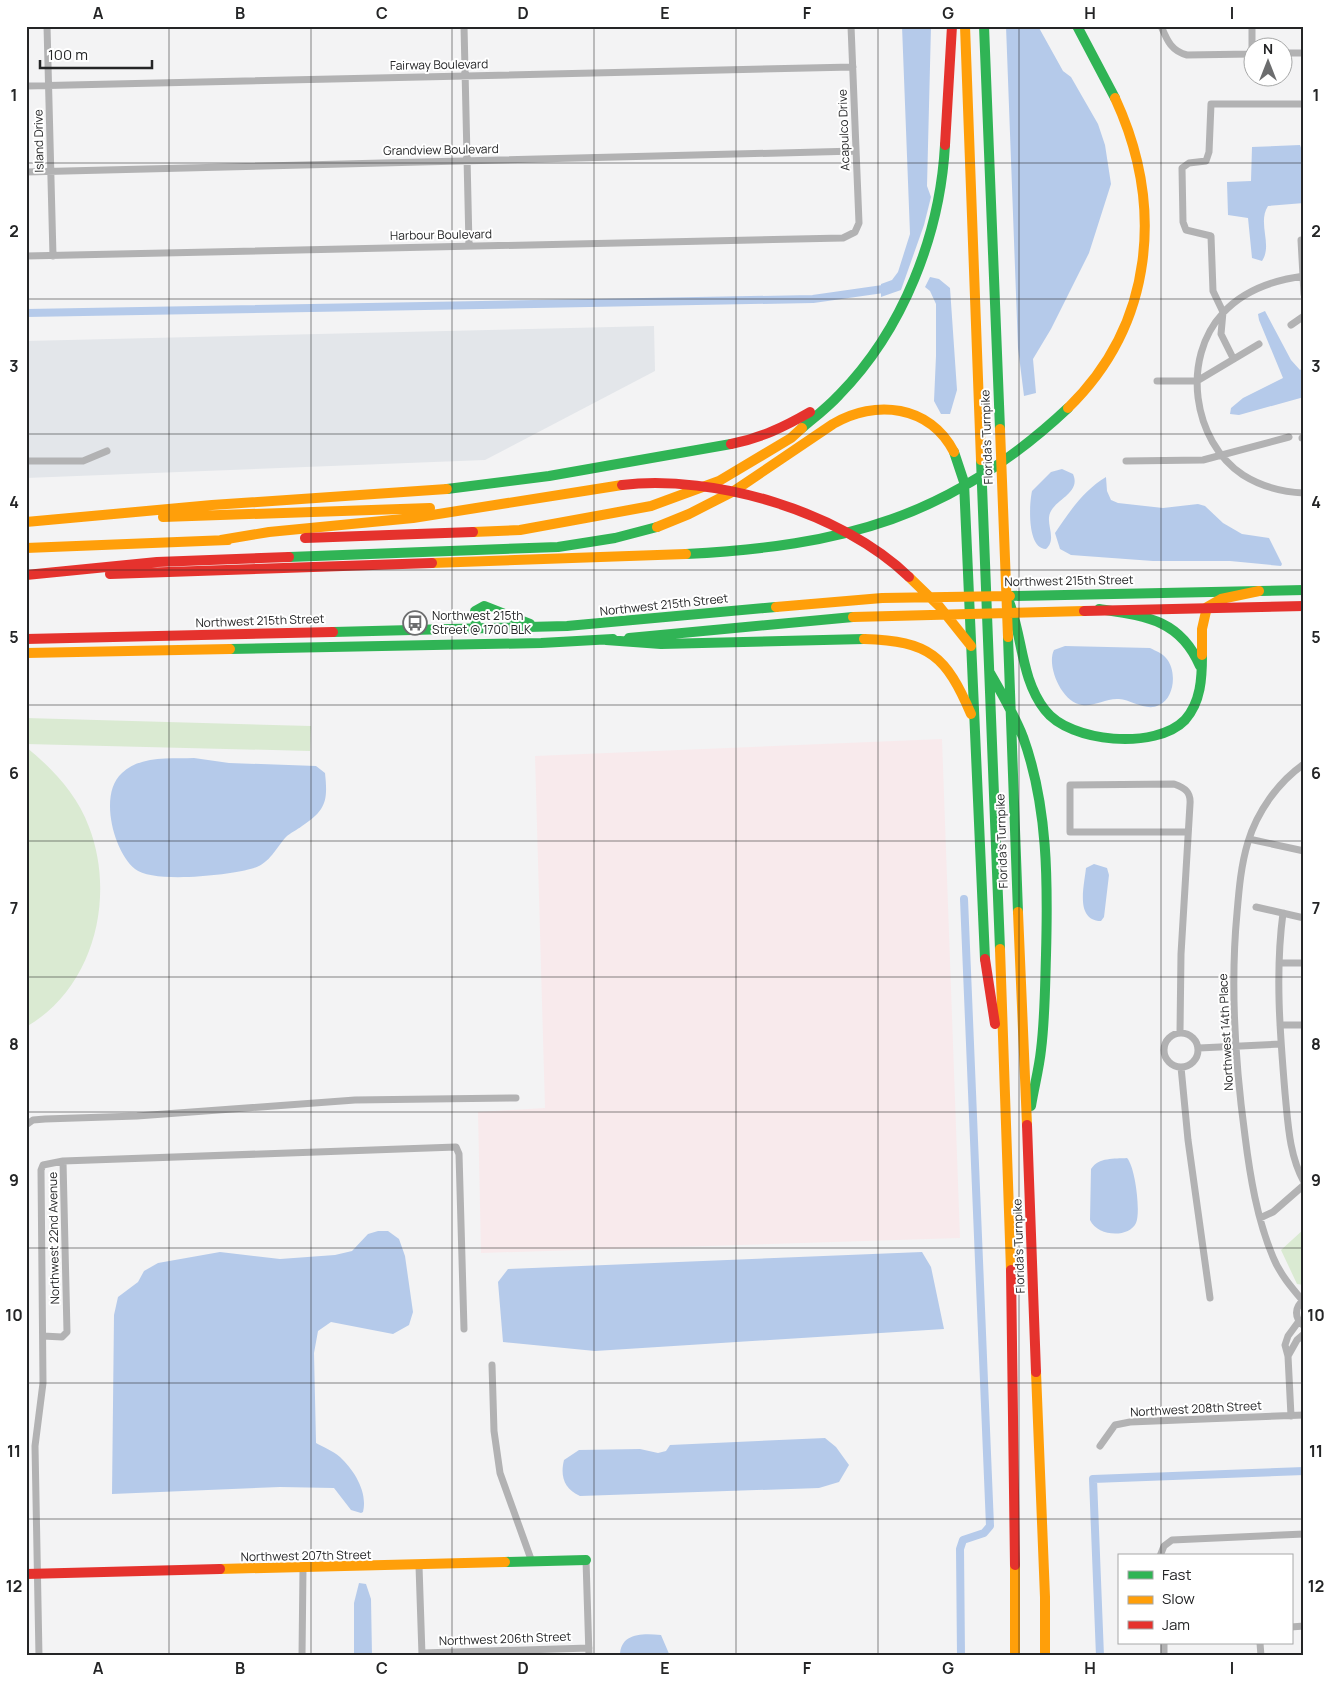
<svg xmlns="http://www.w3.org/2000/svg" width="1330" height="1682" font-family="Manrope,sans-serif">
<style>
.built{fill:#e3e6ea}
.industrial{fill:#f8eaec}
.green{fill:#daead2}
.water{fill:#b5caea}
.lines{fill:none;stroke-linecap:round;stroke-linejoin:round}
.canal{stroke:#b5caea;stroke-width:8}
.street{stroke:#b2b2b3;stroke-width:7}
.fast{stroke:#30b455;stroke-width:10}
.slow{stroke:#ff9f0a;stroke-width:10}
.jam{stroke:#e5322d;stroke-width:10}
.grid{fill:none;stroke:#242526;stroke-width:1;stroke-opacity:0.55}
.labels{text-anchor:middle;stroke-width:4;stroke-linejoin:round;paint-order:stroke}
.street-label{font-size:12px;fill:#242526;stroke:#fff}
.poi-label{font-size:12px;fill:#242526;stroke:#fff;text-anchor:start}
.neatline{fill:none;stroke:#242526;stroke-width:2}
.grid-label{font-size:16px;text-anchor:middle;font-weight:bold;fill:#242526}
</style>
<rect width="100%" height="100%" fill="#f3f3f4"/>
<!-- built -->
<path class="built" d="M654,326L655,371L485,460L26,478V341Z"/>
<!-- industrial -->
<path class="industrial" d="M942,739L960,1238L481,1253L478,1112L545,1108L535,756Z"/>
<!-- green -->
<path class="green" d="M26,718L311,726L310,751L26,744Z
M26,747C52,768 77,794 89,827C116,897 94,988 26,1027Z
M1304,1229V1285L1297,1284L1281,1250Z"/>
<!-- water -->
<path class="water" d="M902,26H931L927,186L931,197L924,225L901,290L881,297V284L892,280L898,272L910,234Z
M1006,26H1038L1063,71L1071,77L1098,124L1105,145L1111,184L1089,253L1051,329L1033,359L1036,393L1024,396L1018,348Z
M1300,145L1304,156V203L1268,206C1257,223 1273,245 1262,261L1252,258L1248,218L1228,215L1227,182L1251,181L1252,147Z
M930,277L939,279L950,288L957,390L950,414H941L934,401L936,356V304L930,291L925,287Z
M1265,311L1291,360L1300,370L1304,368V397L1239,415L1230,414L1231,408L1243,398L1283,378L1259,320L1258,314Z
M1062,469L1073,474C1081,492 1058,498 1051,511C1044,523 1058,538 1046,549C1027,549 1029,505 1032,491L1051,472Z
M1106,477L1107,491L1111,500L1118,503L1163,508L1198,504L1205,506L1223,523L1242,534L1269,538L1282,564L1281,566L1230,561H1153L1071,555L1060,549L1055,533C1069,512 1084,490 1106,477Z
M1065,646L1150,648C1156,651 1162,653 1166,658C1177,670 1175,698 1159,705C1147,712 1132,700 1119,699C1106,698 1094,707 1082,705C1062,703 1046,666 1054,650Z
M194,758L229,763L316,766L325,773C328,801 326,810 302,826C297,830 290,833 286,837C276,848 270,863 254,868C232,875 153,884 135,869C114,852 98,794 122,773C141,755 171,759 194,758Z
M1094,864L1107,868L1109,875L1104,917L1101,921C1075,920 1084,887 1086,868Z
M1127,1158C1135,1166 1141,1212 1136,1223C1129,1238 1098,1237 1090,1220L1091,1169C1099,1157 1114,1159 1127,1158Z
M378,1231H388L399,1239L405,1256L413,1312L409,1325L393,1334L331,1322L318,1331L314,1353L316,1443C323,1447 333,1451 340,1457C354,1470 368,1492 363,1512L361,1513L351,1510L334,1488L280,1487L112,1494L114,1315L118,1297L138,1282L144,1271L158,1263L220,1252L280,1259L335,1255L352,1251L368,1234Z
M922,1252L931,1267L944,1329L595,1351L503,1342L498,1282L508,1269Z
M825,1438L836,1447L849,1465L839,1482L819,1488L580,1496C564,1489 560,1476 564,1460L579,1450L640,1449L658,1453L666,1451L670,1445Z
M359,1583L366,1584L371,1599L372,1656H354V1603Z
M661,1635L670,1656H620C620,1633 642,1633 661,1635Z"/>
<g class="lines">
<!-- canal -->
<path class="canal" d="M26,313L813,299L890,288
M961,1656L960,1549L963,1540L984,1533L990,1526L964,899
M1100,1656L1093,1479L1304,1471"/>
<!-- street -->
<path class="street" d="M47,26L53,256
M464,26L469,245
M1161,26C1167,40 1171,51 1187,55L1252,54
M1252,26V54
M1282,53H1304
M26,86L853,67
M26,172L856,151
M1304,240H1301L1304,294
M26,256L843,238L855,232L859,223L851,26
M1304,276C1274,280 1244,290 1223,313C1181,358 1192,441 1243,475C1262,487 1282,492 1304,493
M1291,325L1304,316
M1233,358L1221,334L1223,312L1213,291L1211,236L1186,230L1183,222L1182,168L1189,163L1206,161L1209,152L1211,104H1304
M1157,381H1197L1259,344
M1302,438H1304
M26,461H83L107,451
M1126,461L1203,460L1289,437
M1249,839L1304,851
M1256,907L1304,918
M1283,913C1275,973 1280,1033 1285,1093C1288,1123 1289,1155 1304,1182
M1279,963H1304
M1280,1025H1304
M1180,1032L1181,954L1190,804C1191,792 1185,788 1174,784L1070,785V832H1188
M1164 1050a17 17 0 1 1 34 0a17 17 0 1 1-34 0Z
M1199,1048L1281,1044
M1181,1067L1188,1140L1210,1298
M26,1125L33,1120L45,1119L137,1116L355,1100L516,1098
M1260,1218L1273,1212L1304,1185
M1304,1300C1294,1307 1294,1318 1304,1326
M1303,1301C1291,1287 1280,1274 1273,1257C1257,1219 1250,1176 1245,1136C1235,1062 1230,987 1237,913C1239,889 1241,865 1248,842C1257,812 1278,782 1304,764
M43,1336L62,1337L67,1332L63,1161
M1288,1356L1297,1340L1304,1334
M492,1365L494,1431L500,1473L532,1562
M1291,1416L1288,1356L1285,1345L1288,1336L1299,1321
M1100,1446L1115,1425L1130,1422L1304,1415
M1160,1556L1164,1546L1172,1540L1304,1534
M586,1560L589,1656
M419,1566L422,1655
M1291,1627L1304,1626
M1164,1643V1656
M1260,1643L1261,1656
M422,1653L589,1648
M39,1656L35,1446L43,1383L41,1170L43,1165L63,1161L456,1147L459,1154L464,1329
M302,1656L303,1568"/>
<!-- fast -->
<path class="fast" d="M984,26L1000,429
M1077,26L1115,98
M802,428C815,417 828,407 839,395C903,330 940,235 945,145
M954,452L964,482L985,959
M981,460L1000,949
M447,489L549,476L731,444
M686,554C842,546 951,518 1068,408
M289,557L558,547L615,538L657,527
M1010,596L1304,590
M1008,599C1023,635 1020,678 1045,710C1070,743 1156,750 1185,720C1201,702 1202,678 1202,655
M1099,609C1145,616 1180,619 1200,666
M476,628L475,611L484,606L530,624
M333,632L567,626L776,607
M1008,637L1018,912
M629,638L853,617
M606,640L661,644L864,639
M230,649L541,643L613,639
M990,673C1002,694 1014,714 1023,737C1048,806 1048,882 1046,955C1045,987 1045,1018 1041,1050C1039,1069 1034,1087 1031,1106
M505,1562L586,1560"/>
<!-- slow -->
<path class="slow" d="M965,26L981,460
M1068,408C1155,323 1164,204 1115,98
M1000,429L1008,637
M163,517L430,508
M26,522L212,505L447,489
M657,527L689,514L734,491L833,424C875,399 930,405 954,452
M473,532L520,530L651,506L719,481L791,438L802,428
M221,540L269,532L413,518L622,485
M26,548L228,540
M432,563L686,554
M909,577L939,606L971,646
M776,607L882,598L1010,596
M853,617L1084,611
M864,639C930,641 946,656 971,714
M26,653L230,649
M1202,655V629L1207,607L1221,599L1259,591
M1018,912L1027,1125
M1000,949L1011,1270
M1036,1372L1045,1597V1656
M1015,1565V1656
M220,1569L505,1562"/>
<!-- jam -->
<path class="jam" d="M945,145L952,26
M731,444C761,438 784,427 810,412
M622,485C715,474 842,512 909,577
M305,538L473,532
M110,574L432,563
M26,575L157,562L289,557
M1084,611L1304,606
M26,639L333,632
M985,959L995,1024
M1027,1125L1036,1372
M1011,1270L1015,1565
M26,1574L220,1569"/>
</g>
<!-- grid -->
<path class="grid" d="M169,26V1656M311,26V1656M452,26V1656M594,26V1656M736,26V1656M878,26V1656M1019,26V1656M1161,26V1556M26,163H1304M26,299H1304M26,434H1304M26,570H1304M26,705H1304M26,841H1304M26,977H1304M26,1112H1304M26,1248H1304M26,1383H1304M26,1519H1304M1161,1643V1656"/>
<!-- icons -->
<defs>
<g id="bus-ring" transform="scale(1.25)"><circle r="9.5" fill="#fff" stroke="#6c6d6e" stroke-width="1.5"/><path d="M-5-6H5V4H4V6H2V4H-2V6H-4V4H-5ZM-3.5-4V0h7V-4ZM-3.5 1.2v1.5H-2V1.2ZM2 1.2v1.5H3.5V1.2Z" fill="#6c6d6e"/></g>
</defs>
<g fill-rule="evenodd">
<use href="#bus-ring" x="415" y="623"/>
</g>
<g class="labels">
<!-- street labels -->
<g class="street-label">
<text transform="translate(439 65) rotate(-1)" y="4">Fairway Boulevard</text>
<text transform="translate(844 130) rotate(-92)" y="4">Acapulco Drive</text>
<text transform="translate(39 141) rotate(-91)" y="4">Island Drive</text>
<text transform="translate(441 150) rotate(-1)" y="4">Grandview Boulevard</text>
<text transform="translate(441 235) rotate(-1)" y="4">Harbour Boulevard</text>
<text transform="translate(987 437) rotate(-92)" y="4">Florida's Turnpike</text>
<text transform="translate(1069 581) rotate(-1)" y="4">Northwest 215th Street</text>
<text transform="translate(664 605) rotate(-6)" y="4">Northwest 215th Street</text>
<text transform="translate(260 621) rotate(-2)" y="4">Northwest 215th Street</text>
<text transform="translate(1002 841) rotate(-92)" y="4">Florida's Turnpike</text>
<text transform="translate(1226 1032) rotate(-93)" y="4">Northwest 14th Place</text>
<text transform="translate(54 1238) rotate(-91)" y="4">Northwest 22nd Avenue</text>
<text transform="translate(1019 1246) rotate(-92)" y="4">Florida's Turnpike</text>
<text transform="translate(1196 1409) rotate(-3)" y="4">Northwest 208th Street</text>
<text transform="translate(306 1556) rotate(-1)" y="4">Northwest 207th Street</text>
<text transform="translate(505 1639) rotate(-2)" y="4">Northwest 206th Street</text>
</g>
<!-- poi labels -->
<g class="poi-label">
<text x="432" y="620">Northwest 215th<tspan x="432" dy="14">Street @ 1700 BLK</tspan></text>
</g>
</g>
<!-- border -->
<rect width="1330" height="1682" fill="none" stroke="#ffffff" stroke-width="55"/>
<!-- legend -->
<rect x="1118" y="1554" width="175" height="90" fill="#ffffff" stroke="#a7a8a8"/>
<rect x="1128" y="1571" width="25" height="8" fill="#30b455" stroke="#a7a8a8"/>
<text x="1162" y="1580" font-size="15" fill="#242526">Fast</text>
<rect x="1128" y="1596" width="25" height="8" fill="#ff9f0a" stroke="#a7a8a8"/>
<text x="1162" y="1604" font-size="15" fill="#242526">Slow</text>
<rect x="1128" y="1621" width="25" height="8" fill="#e5322d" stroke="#a7a8a8"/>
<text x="1162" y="1630" font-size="15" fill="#242526">Jam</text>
<!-- north arrow -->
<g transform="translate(1268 62)"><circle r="24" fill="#ffffff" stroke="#a7a8a8"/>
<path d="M0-4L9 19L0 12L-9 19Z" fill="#6c6d6e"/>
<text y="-8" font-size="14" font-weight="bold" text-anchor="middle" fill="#242526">N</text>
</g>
<!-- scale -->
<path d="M40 60v8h112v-8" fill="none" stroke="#242526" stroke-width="2.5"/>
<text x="48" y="60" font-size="15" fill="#242526" stroke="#ffffff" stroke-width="4" paint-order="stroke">100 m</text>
<rect x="28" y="28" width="1274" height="1626" class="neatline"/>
<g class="grid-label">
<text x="98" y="19">A</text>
<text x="240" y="19">B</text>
<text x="382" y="19">C</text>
<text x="523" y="19">D</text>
<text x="665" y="19">E</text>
<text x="807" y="19">F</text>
<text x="948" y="19">G</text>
<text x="1090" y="19">H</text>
<text x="1232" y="19">I</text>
<text x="14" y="101">1</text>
<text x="1316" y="101">1</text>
<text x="14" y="237">2</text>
<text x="1316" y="237">2</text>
<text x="14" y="372">3</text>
<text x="1316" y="372">3</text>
<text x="14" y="508">4</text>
<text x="1316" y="508">4</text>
<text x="14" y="643">5</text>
<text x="1316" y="643">5</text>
<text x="14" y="779">6</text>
<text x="1316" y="779">6</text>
<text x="14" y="914">7</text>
<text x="1316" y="914">7</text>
<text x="14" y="1050">8</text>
<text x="1316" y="1050">8</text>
<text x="14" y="1186">9</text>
<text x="1316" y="1186">9</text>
<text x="14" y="1321">10</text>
<text x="1316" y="1321">10</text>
<text x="14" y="1457">11</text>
<text x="1316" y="1457">11</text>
<text x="14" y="1592">12</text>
<text x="1316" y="1592">12</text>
<text x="98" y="1674">A</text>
<text x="240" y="1674">B</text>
<text x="382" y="1674">C</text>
<text x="523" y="1674">D</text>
<text x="665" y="1674">E</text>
<text x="807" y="1674">F</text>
<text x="948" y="1674">G</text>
<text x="1090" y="1674">H</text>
<text x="1232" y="1674">I</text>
</g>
</svg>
